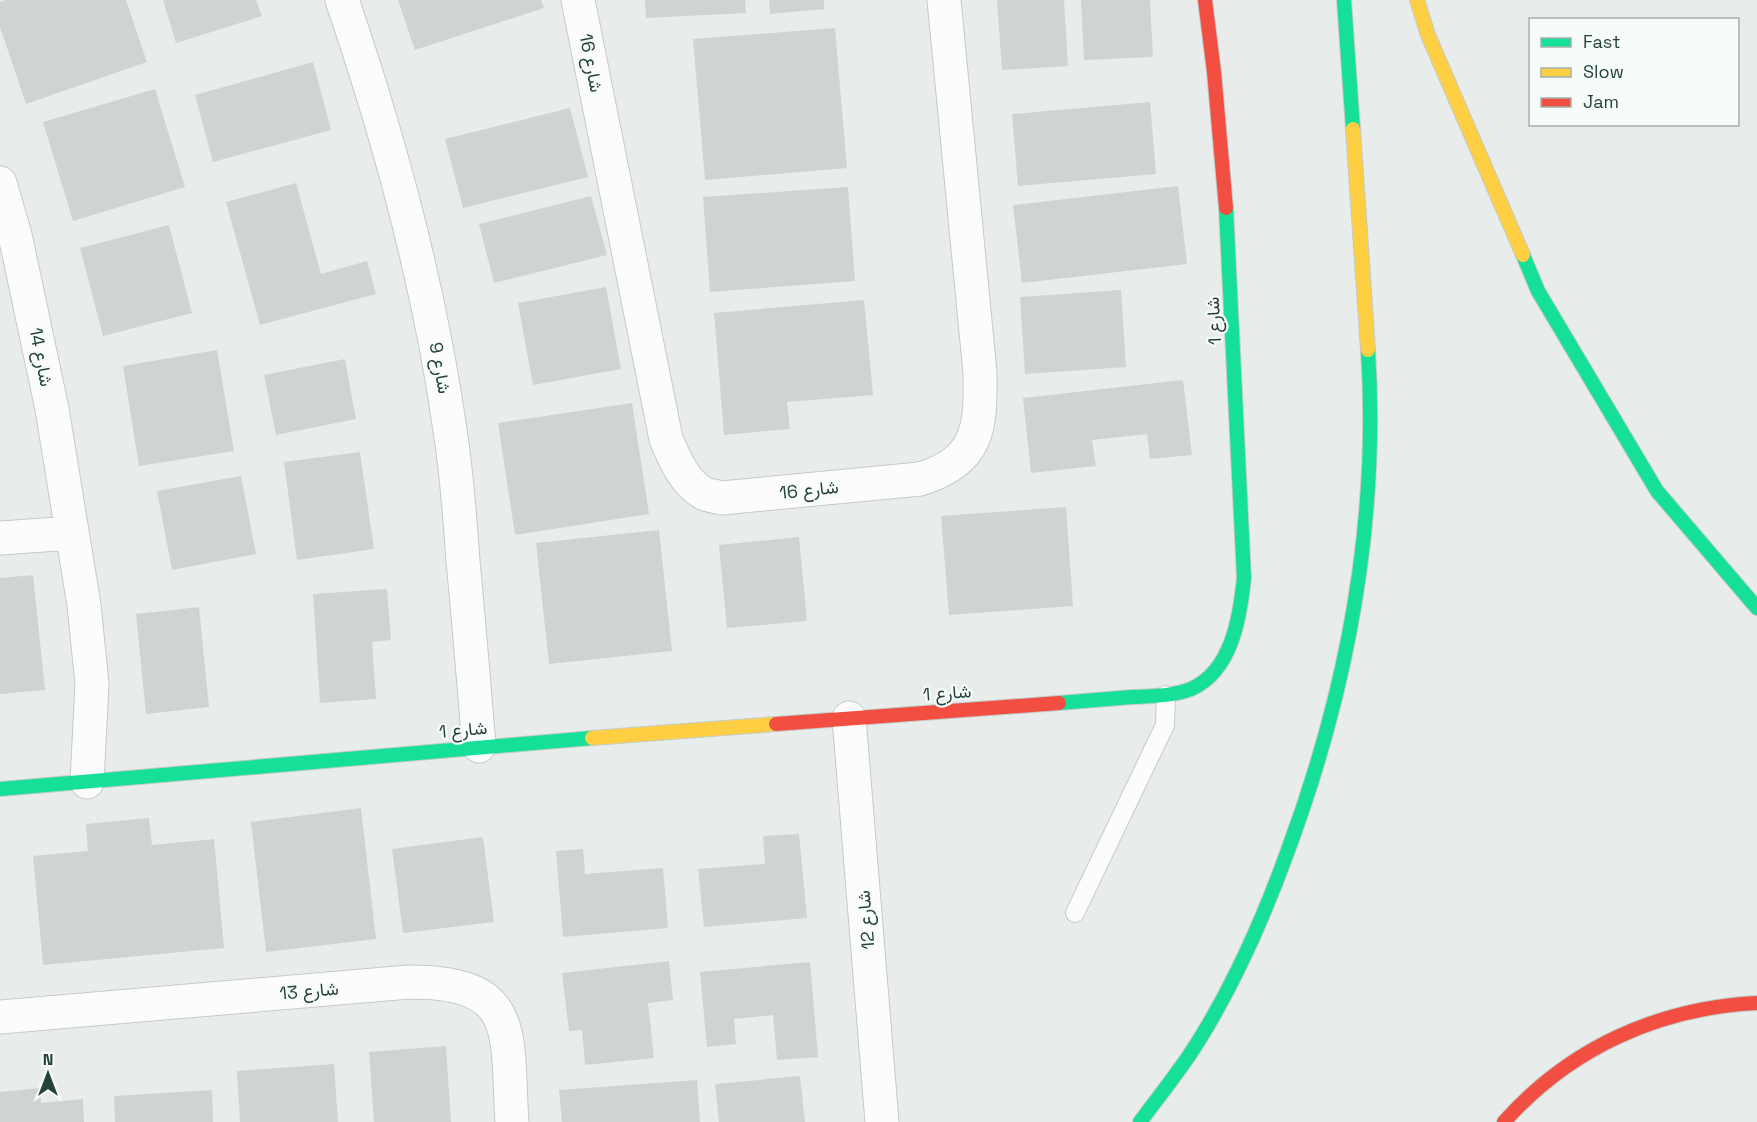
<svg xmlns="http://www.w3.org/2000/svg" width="1757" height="1122" font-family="'Space Grotesk',Vazirmatn,sans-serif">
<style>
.building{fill:#cfd4d2}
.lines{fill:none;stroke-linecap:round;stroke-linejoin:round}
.lane-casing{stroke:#c5cac8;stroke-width:20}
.street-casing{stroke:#c5cac8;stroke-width:35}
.fast-casing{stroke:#c3cbc8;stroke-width:16}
.slow-casing{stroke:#c3cbc8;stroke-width:16}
.jam-casing{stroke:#c3cbc8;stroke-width:16}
.lane{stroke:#fcfcfc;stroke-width:18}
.street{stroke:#fcfcfc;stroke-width:33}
.fast{stroke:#16e098;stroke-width:14}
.slow{stroke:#ffcf43;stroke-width:14}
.jam{stroke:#f24e42;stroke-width:14}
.labels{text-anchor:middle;stroke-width:4.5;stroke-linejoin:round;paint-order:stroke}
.street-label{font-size:18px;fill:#24423a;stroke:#f7fbf9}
</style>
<rect width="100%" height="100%" fill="#e8edeb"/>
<!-- building -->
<path class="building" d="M5,0H126L147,62L26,104L0,27V2Z
M163,0H256L262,16L176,43Z
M398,0H541L544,8L415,50Z
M645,0H745L746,13L646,18Z
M769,0H824V9L770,14Z
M997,0H1064L1068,66L1002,70Z
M1081,0H1150L1153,57L1084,60Z
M835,28L847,168L705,180L693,39Z
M313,62L331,130L213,162L195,95Z
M155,89L185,187L73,221L43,122Z
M1150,102L1156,174L1018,186L1012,114Z
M570,108L588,177L463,208L445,139Z
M296,183L321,274L367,261L376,294L260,325L226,202Z
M1178,186L1187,264L1022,283L1013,205Z
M848,187L855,281L710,292L703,197Z
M591,196L607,255L494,283L479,224Z
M169,225L192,313L103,336L80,248Z
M606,287L621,369L533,385L518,303Z
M1121,290L1126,367L1025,374L1020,297Z
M864,300L873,395L787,402L790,429L724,435L714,313Z
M217,350L234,451L139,466L123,366Z
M345,359L356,419L276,435L264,375Z
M1183,380L1192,455L1150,459L1147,434L1092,440L1096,466L1031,473L1023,398Z
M632,403L649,514L515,535L498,423Z
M360,452L374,549L297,560L284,462Z
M241,476L256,554L172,570L157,491Z
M1066,507L1073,606L949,615L941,516Z
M659,530L672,651L549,664L536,543Z
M799,537L807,621L727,628L719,545Z
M33,575L45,690L0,694V578Z
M387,589L391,640L372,642L376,699L320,703L313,594Z
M199,607L209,707L146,714L136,614Z
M361,808L376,939L266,952L251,822Z
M149,818L152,845L214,839L224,948L43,965L33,856L88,851L86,824Z
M799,834L807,918L704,927L698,869L765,864L763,836Z
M483,837L494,922L403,933L392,849Z
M583,849L585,874L663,868L668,928L563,937L556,851Z
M669,961L673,1000L648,1003L654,1058L585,1065L582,1030L569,1031L562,973Z
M810,962L818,1057L777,1060L773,1015L734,1019L736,1044L707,1047L700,972Z
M446,1046L451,1122H374L369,1052Z
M334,1064L338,1122H240L237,1071Z
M800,1076L805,1122H719L715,1084Z
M697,1080L700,1122H562L559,1090Z
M40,1088L41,1103L83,1099L84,1122H0V1092Z
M212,1090L213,1122H115L114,1096Z"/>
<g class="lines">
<!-- lane casing -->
<g class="lane-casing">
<path id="lane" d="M1075,913L1165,725L1166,695"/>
</g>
<!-- street casing -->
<g class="street-casing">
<path id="street" d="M342,0C390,140 429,283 450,430C457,474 460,518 463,561C469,623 474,685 479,746
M578,0L666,439C674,458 684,482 703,493C708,496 716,496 722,498L920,479C979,461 981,428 980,373L944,0
M0,183L15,235L52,409L84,605L92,684L87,782
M0,538L72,533
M849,718L882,1122
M0,1017L409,982C521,982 506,1032 512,1122"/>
</g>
<!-- fast casing -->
<g class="fast-casing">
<path id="fast" d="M1344,0L1353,129
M1523,255L1538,291L1657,491L1757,608
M1059,703C1084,701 1108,699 1132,697C1152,696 1173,696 1191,689C1232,671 1240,617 1244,578L1226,208
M0,789L592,738
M1140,1122C1159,1096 1179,1072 1196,1045C1234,985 1263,919 1287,853C1347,692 1379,522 1368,350"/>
</g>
<!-- slow casing -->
<g class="slow-casing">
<path id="slow" d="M1417,0L1428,35L1523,255
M1353,129L1368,350
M592,738L776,724"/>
</g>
<!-- jam casing -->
<g class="jam-casing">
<path id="jam" d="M1205,0L1214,72L1226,208
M776,724L1059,703
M1504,1122C1570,1048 1658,1008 1757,1003"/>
</g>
<!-- lane -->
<use href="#lane" class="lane"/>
<!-- street -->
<use href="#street" class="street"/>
<!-- fast -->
<use href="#fast" class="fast"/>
<!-- slow -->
<use href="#slow" class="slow"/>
<!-- jam -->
<use href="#jam" class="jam"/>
</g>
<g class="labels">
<!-- street labels -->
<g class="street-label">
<text transform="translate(591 63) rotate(79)" y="6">شارع 16</text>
<text transform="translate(1214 321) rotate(-93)" y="6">شارع 1</text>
<text transform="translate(41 357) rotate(79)" y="6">شارع 14</text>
<text transform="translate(440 368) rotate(80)" y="6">شارع 9</text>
<text transform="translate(809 490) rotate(-6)" y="6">شارع 16</text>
<text transform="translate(947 693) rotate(-4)" y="6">شارع 1</text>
<text transform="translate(463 730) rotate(-5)" y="6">شارع 1</text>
<text transform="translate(866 920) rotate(-95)" y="6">شارع 12</text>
<text transform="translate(309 991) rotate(-5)" y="6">شارع 13</text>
</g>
</g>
<!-- legend -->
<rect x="1529" y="18" width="210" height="108" fill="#f7fbf9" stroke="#a3b1ad" stroke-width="1.5"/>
<rect x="1541" y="38" width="30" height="9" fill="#16e098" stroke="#a3b1ad" stroke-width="1.5"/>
<text x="1583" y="48" font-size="18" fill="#24423a">Fast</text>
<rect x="1541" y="68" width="30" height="9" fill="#ffcf43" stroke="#a3b1ad" stroke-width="1.5"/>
<text x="1583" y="78" font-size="18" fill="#24423a">Slow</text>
<rect x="1541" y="98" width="30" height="9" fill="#f24e42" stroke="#a3b1ad" stroke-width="1.5"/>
<text x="1583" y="108" font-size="18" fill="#24423a">Jam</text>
<!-- north arrow -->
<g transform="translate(48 1074)" stroke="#f7fbf9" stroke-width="4.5" paint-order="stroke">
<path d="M0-4.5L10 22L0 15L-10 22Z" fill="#24423a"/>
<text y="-9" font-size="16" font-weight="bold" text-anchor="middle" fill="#24423a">N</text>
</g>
</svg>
